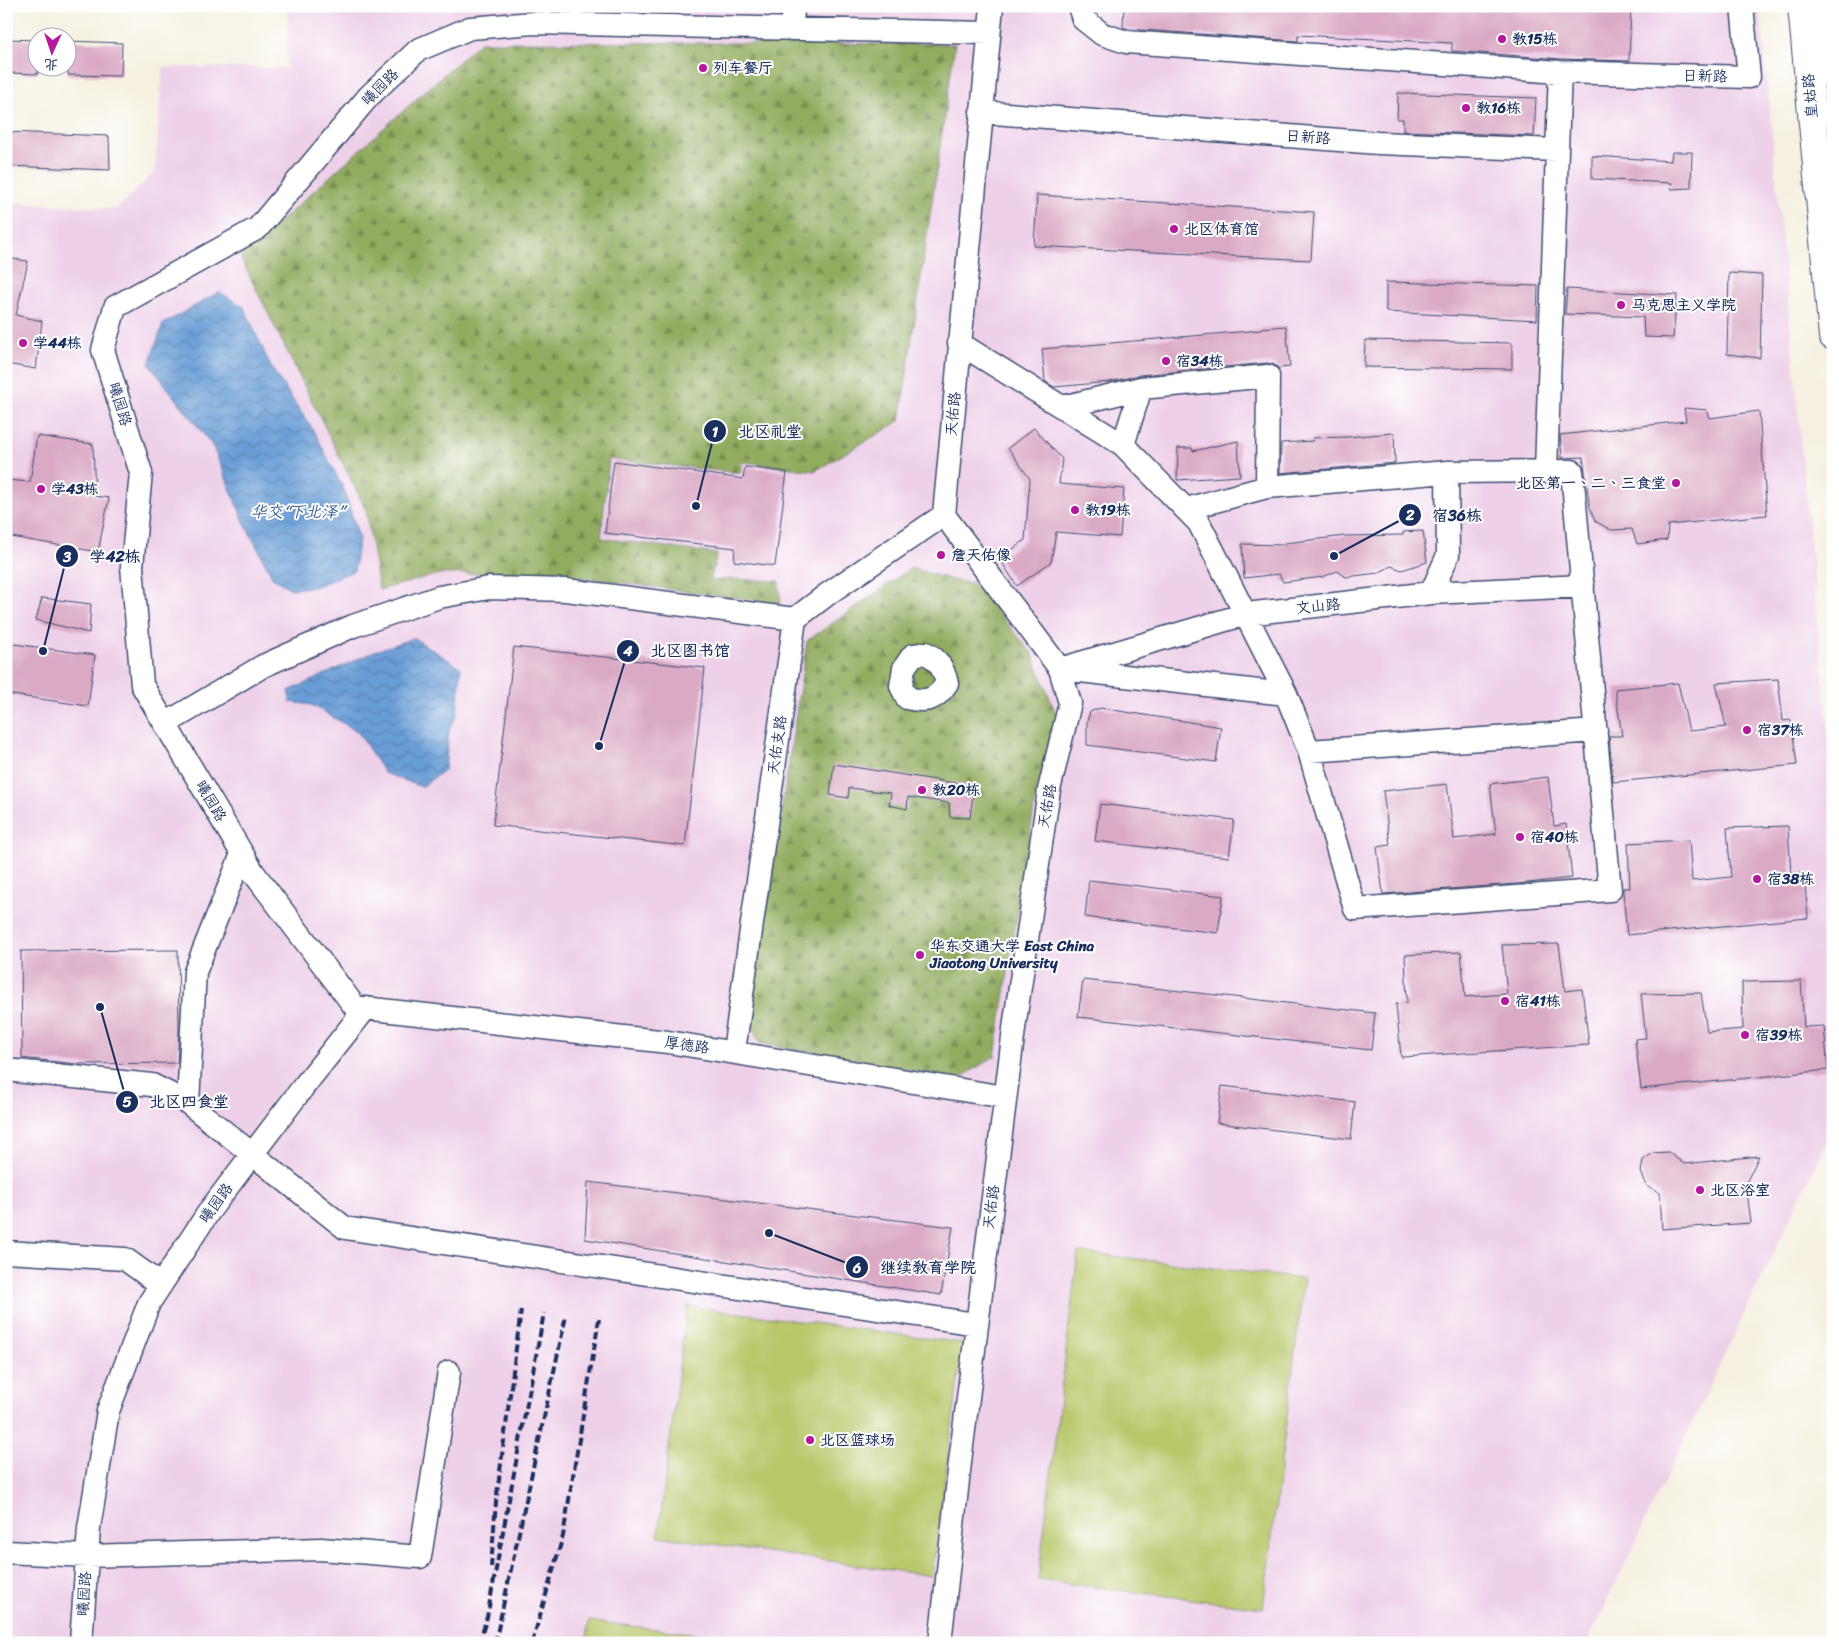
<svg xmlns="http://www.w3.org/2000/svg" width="1839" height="1649" font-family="Sriracha,'LXGW WenKai TC',sans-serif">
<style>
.built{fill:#eed0e8}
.forest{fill:url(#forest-firs);stroke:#566e5e}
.park{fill:#b8c86a;stroke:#6a7c64}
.water{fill:url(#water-waves);stroke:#42669a}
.building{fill:#daa9c4}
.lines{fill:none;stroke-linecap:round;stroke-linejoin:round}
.street-casing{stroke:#3c4c72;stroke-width:25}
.secondary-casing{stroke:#3c4c72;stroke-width:30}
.street{stroke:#fff;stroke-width:22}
.secondary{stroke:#fff;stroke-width:28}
.rail{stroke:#1b2f5e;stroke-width:4;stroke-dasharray:8 4;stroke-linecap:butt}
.poi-dot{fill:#b5179e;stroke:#fff;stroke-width:2}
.labels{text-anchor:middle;stroke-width:4;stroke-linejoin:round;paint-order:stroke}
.poi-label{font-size:15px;font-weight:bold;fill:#1b2f5e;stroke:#fff;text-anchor:start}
.street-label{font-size:15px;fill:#1b2f5e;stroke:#fff}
.water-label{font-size:16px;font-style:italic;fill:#3a5b8e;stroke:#fff}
.leader{fill:none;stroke:#1b2f5e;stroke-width:2}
.callout-dot{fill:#1b2f5e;stroke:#fff;stroke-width:2}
.mark-label{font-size:15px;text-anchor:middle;font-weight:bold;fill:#fff}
.callout-label{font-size:16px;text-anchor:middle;font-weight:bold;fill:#1b2f5e;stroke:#fff;stroke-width:4;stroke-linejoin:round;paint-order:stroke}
</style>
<defs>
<pattern id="forest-firs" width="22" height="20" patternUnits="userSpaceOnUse" patternTransform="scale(1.25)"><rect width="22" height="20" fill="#92ac5e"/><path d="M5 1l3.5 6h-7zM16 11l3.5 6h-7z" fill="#768c51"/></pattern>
<pattern id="water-waves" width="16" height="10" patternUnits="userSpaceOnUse" patternTransform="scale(1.25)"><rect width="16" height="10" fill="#699dd5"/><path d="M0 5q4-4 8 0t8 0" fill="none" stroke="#5680b0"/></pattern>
</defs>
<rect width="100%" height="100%" fill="#fff"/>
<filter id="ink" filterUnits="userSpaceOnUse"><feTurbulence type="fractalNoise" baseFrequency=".02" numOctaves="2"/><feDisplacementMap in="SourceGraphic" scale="10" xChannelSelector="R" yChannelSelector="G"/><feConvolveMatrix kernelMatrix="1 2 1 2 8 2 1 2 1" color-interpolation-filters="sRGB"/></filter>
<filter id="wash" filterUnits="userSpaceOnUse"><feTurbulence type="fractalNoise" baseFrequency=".0096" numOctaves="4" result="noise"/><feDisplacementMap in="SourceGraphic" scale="20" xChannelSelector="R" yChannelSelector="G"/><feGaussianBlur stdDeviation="1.12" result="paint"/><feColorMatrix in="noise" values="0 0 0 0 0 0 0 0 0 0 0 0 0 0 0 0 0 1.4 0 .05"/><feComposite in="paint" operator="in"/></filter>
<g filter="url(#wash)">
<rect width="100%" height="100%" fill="#f5f0e0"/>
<!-- built -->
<path class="built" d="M288,6H1760L1833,783V1128L1587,1643H6V202L117,209L155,172L163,67L286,68Z"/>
<!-- forest -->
<path class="forest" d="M480,42L955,44L900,421L815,471L742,462L740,473L609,459L601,538L717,554L710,581L730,579L779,581L781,604L550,573L439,574L379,590L366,510L240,257Z
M911,568L957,581L973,583L1032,653L1056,714L1036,795L995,1056L959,1079L759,1043L750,1020L807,641Z"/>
<!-- park -->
<path class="park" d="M1078,1252L1304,1279L1263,1608L1038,1580Z
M687,1306L963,1343L932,1576L658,1536Z
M589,1621L772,1643H586Z"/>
<!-- water -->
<path class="water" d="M219,292L244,307L271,367L315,433L345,492L359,538L354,571L314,587L291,589L273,578L245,524L212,445L149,364L163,324Z
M414,638L461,668L457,715L449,730L445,769L422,787L384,773L358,732L312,705L290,702L289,691L375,651Z"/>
<g id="blocks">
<!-- building -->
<path class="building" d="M1124,6H1631L1629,61L1561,59L1452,51V43L1298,35V41L1129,29L1123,27Z
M6,39L38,40V74L6,73Z
M68,41L122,43L121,76L68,75Z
M1398,93L1536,98L1534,136L1403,131V119H1397Z
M6,132L109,136L110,170L6,166Z
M1672,152H1692L1691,188L1671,189L1672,183L1592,179V156L1671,161Z
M1037,195L1314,212L1311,260L1034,246Z
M6,258L28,261L16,315L42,321L36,369L6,364Z
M1729,273L1762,275L1760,358L1727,354Z
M1386,282L1538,286L1537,320L1386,312Z
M1567,289L1677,295L1673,338L1644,337L1643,317L1565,314Z
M1286,326L1290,367L1278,368L1273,364L1267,363L1140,375L1109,382L1054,387L1045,381L1042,349L1261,330V328Z
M1365,340L1512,343V369L1364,367Z
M1684,408L1707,410L1710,418L1759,411L1767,515L1668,525L1667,540L1637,544L1632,529L1611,530L1595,521L1590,508L1583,457L1562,458L1560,435L1686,421Z
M1034,428L1062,459L1059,484L1124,489L1120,537L1056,532L1051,562L1017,586L1000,559L1025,540L1030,479L1008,448Z
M1394,433L1395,463L1280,473L1281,443L1313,441L1312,438L1347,437Z
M37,436L93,444L95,496L109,498L98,552L6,536V480L30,482Z
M1238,441L1240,476L1177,480L1178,448H1192L1193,451Z
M614,461L743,479L745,467L787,472L775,566L734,561L735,548L605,533Z
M1423,531L1427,562L1402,570L1391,566L1378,573L1346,577L1337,571L1323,577L1283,582L1279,574L1244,578L1242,544L1285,545V543L1345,536L1403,535V532Z
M42,598L91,604L89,633L36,620Z
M6,643L95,655L88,706L6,694Z
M514,647L705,668L685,846L493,825Z
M1778,679L1783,721L1791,720L1797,765L1613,782L1609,736H1622L1615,689L1678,683L1689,731L1726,727L1716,683Z
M1100,708L1221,727L1216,762L1087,745V721L1090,712Z
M834,764L974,786L970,818L950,817L949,803L908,797L907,809L889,805L891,793L849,788L848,798L830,795Z
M1548,777L1554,826L1566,824L1572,878L1528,883L1383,894L1377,847L1390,845L1383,791L1447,784L1454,839L1496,834L1490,784Z
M1100,804L1234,820L1229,857L1095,841Z
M1788,826L1791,874L1804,873L1808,918L1627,935L1623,892V888H1630L1628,843L1689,840L1692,881L1731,877L1727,828Z
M1089,880L1223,896L1218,933L1085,917Z
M1559,944L1565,991L1582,989L1589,1045L1401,1057L1396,1004L1407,1003L1405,955L1461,952L1465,997L1507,994L1502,945Z
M178,950L179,1031L177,1063L76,1064L22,1058L21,951Z
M1083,980L1375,1013L1371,1050L1078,1017Z
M1801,981L1804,1027L1824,1026L1828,1070L1641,1089L1635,1039L1646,1038L1641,994L1701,993L1707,1032L1743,1029L1742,982Z
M1222,1086L1355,1102L1351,1139L1217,1123Z
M1668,1152L1684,1164L1759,1156L1746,1183L1751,1223L1662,1229L1660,1193L1647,1186L1641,1172L1643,1160L1653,1153Z
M588,1182L953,1227L941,1295L585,1239Z"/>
</g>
</g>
<g filter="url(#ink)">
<use href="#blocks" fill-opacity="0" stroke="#3c4c72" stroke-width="1"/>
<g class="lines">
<!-- street casing -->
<g class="street-casing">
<path id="street" d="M1079,6L1083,19L1102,34L1126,42L1560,72L1749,77L1742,6
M792,29L793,6
M989,33L533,23L470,28L418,50L369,96L258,228L115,307L103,350L141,473L132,566L142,685L253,872L355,1007L668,1042L1005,1097
M981,112L1378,143L1557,150L1560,72
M959,343L1123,445L1199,523L1286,694L1309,751L1355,909L1610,890L1572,471L1447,472L1448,555L1431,593
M1063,407L1141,388L1268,376L1267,487L1447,472
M1123,445L1141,388
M1546,471L1557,150
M1186,509L1267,487
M926,653C939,660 943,668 947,683C936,700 927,703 907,698L901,686L904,668L913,655Z
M1060,669L1246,614L1431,593L1583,586
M1071,670L1286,694
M165,724L263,666L353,626L439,597L489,588L566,590L795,619
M1309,751L1596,731
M242,854L195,972L188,1103L345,1228L976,1324
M734,1051L795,619L829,593L944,515
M6,1070L152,1085L188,1103
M6,1252L125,1259L161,1285
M6,1552L87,1556L321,1549L420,1557L449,1372
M81,1643L89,1528L108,1411L149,1303L210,1210L304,1086L366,1008
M940,1643L960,1462L1015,1021L1049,790L1070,703L1060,669L944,515L992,6"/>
</g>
<!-- secondary casing -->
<g class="secondary-casing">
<path id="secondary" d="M1802,6L1833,336
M1827,6L1833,74"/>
</g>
<!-- street -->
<use href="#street" class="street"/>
<!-- secondary -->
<use href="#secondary" class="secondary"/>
<!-- rail -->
<path class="rail" d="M491,1567L496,1502L521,1310
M479,1643L487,1617L544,1313
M495,1643L566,1316
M532,1643L563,1536L599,1319"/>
</g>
</g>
<!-- markers -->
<g class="poi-dot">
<circle cx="1502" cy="39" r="5"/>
<circle cx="703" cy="68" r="5"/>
<circle cx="1466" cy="108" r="5"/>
<circle cx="1174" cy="229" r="5"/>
<circle cx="1621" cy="305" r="5"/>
<circle cx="23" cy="343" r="5"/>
<circle cx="1166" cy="361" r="5"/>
<circle cx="1676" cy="483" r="5"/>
<circle cx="41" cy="489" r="5"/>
<circle cx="1075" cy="510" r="5"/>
<circle cx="941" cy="555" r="5"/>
<circle cx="1747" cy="730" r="5"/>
<circle cx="922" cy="790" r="5"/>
<circle cx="1520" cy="837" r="5"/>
<circle cx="1757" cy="879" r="5"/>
<circle cx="920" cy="955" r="5"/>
<circle cx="1505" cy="1001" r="5"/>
<circle cx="1745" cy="1035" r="5"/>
<circle cx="1700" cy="1190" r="5"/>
<circle cx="810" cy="1440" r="5"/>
</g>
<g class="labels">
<!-- poi labels -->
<g class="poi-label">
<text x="1512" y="44">教15栋</text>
<text x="713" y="73">列车餐厅</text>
<text x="1476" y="113">教16栋</text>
<text x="1184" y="234">北区体育馆</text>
<text x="1631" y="310">马克思主义学院</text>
<text x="33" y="348">学44栋</text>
<text x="1176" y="366">宿34栋</text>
<text x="1666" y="488" text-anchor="end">北区第一、二、三食堂</text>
<text x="51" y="494">学43栋</text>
<text x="1085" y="515">教19栋</text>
<text x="951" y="560">詹天佑像</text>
<text x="1757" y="735">宿37栋</text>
<text x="932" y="795">教20栋</text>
<text x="1530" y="842">宿40栋</text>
<text x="1767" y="884">宿38栋</text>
<text x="930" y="951">华东交通大学 East China<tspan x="930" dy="17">Jiaotong University</tspan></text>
<text x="1515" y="1006">宿41栋</text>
<text x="1755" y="1040">宿39栋</text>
<text x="1710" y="1195">北区浴室</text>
<text x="820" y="1445">北区篮球场</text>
</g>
<!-- street labels -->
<g class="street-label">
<text transform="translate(1705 76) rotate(1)" y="5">日新路</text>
<text transform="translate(380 87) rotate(-45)" y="5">曦园路</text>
<text transform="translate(1810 96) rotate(-95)" y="5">皇姑路</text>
<text transform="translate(1308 137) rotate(4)" y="5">日新路</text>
<text transform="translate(120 404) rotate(73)" y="5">曦园路</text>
<text transform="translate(953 414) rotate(-85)" y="5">天佑路</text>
<text transform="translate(1318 606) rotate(-6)" y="5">文山路</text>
<text transform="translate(777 745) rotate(-82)" y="5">天佑支路</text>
<text transform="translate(211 801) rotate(59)" y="5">曦园路</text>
<text transform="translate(1047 806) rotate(-80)" y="5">天佑路</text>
<text transform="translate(687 1045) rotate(8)" y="5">厚德路</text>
<text transform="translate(216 1203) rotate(-54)" y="5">曦园路</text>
<text transform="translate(991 1207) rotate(-83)" y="5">天佑路</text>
<text transform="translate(84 1594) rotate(-86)" y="5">曦园路</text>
</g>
<!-- water labels -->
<g class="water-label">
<text x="297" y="517">华交“下北泽”</text>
</g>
</g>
<!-- callouts -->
<path class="leader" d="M696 506L715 431M1334 556L1410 515M43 651L67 556M599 746L628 651M100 1007L127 1102M769 1233L857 1267"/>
<g class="callout-dot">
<circle cx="696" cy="506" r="5"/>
<circle cx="1334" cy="556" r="5"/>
<circle cx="43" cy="651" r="5"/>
<circle cx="599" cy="746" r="5"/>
<circle cx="100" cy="1007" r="5"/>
<circle cx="769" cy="1233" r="5"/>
<circle cx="715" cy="431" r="12"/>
<circle cx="1410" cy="515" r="12"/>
<circle cx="67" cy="556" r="12"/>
<circle cx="628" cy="651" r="12"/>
<circle cx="127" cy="1102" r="12"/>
<circle cx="857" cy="1267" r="12"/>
</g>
<g class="mark-label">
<text x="715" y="437">1</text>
<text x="1410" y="520">2</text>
<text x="67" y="562">3</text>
<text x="628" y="656">4</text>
<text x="127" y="1107">5</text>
<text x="857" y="1273">6</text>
</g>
<g class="callout-label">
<text x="770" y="437">北区礼堂</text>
<text x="1457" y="521">宿36栋</text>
<text x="115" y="562">学42栋</text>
<text x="690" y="656">北区图书馆</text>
<text x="189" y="1107">北区四食堂</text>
<text x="928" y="1273">继续教育学院</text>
</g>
<!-- margin -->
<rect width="1839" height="1649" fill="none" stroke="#fff" stroke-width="25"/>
<!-- north arrow -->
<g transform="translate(52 52) rotate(183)"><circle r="24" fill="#ffffff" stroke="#a4acbf"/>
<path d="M0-4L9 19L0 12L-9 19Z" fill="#b5179e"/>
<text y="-8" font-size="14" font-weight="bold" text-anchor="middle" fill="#1b2f5e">北</text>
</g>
</svg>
